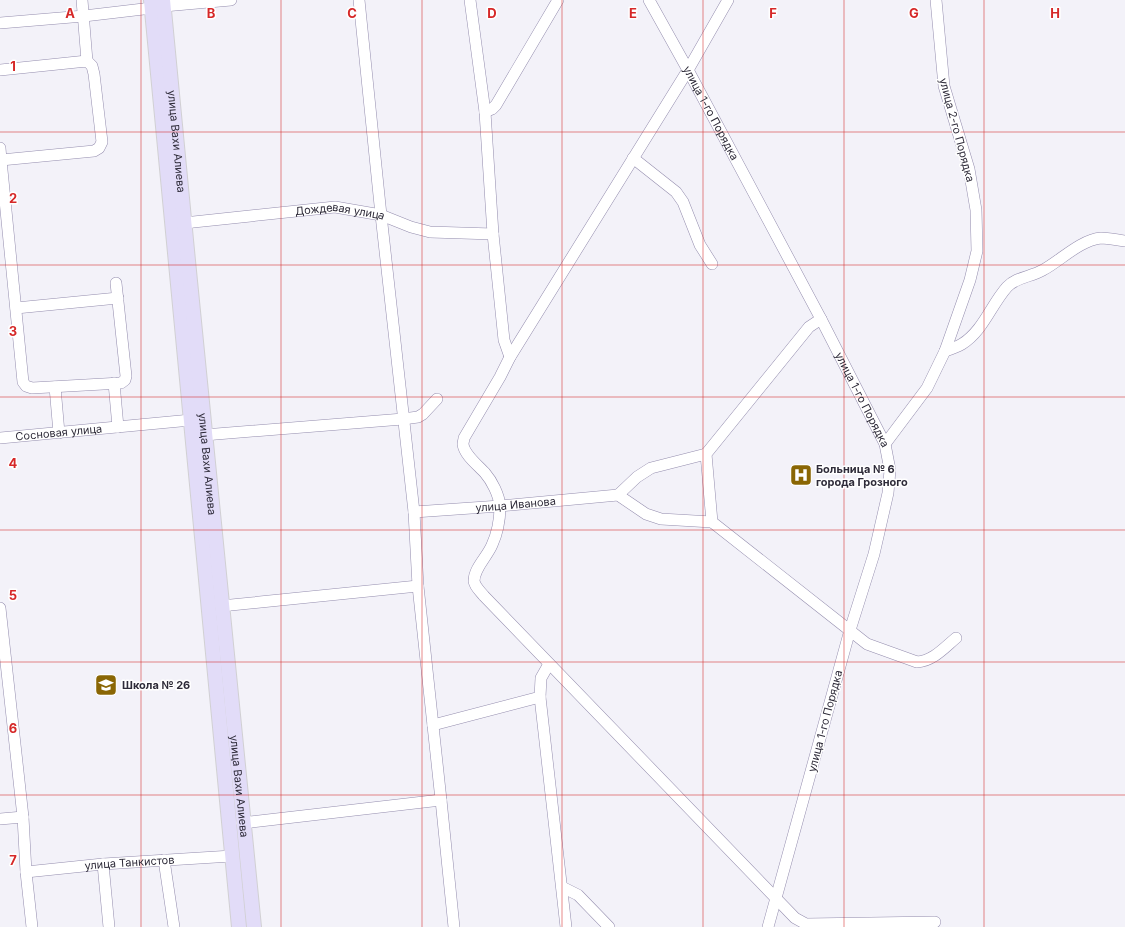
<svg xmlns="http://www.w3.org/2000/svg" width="1125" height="927" font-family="Inter,sans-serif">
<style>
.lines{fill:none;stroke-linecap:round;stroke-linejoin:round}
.minor-casing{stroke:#948dae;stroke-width:12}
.major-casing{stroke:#d1d0d3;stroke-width:16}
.minor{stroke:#fff;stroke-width:11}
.major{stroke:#e2dcf8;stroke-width:14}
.grid{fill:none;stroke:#d62828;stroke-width:1;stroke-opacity:0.55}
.labels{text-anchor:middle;stroke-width:3;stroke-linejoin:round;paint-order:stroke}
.street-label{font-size:11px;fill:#2e2b39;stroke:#fff}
.poi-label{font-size:11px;font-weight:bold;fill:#2e2b39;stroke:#fff;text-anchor:start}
.grid-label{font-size:13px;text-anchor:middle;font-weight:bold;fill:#d62828;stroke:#fff;stroke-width:3;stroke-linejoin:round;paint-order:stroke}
</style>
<rect width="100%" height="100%" fill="#f3f2f9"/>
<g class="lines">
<!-- minor casing -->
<g class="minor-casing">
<g id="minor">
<path d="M82,0L87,61"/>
<path d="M359,0L381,215L414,512L418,586L441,800L454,927"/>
<path d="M470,0L485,112L493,234L504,340L510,357"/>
<path id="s1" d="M649,0L688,70L821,319L885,444L890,470L888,493L874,554L850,630L768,927"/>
<path d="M728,0L688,70L510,357L500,377L464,438C464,440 463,442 463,444C464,455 479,466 485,473C492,481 499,495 500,506C500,519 497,534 492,545C487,557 474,568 474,581C475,587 480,591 484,596L795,918L806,924L935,922"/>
<path d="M164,6L231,0"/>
<path d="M0,23L84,16L152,8"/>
<path d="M0,70L87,61L92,66L94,74L102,142L99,148L94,151L1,160L23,382L26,386L32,388L121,383L125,380L126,376L116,283"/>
<path d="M485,112L492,109L496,105L558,0"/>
<path d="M0,148L1,160"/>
<path d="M633,158L676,192L683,202L700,245L712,264"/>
<path id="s2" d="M184,223L335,207L381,215L411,227L430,232L493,234"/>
<path d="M16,308L118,298"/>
<path d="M821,319L809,327L706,454L712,522L867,644L917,662C933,661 944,648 956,638"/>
<path d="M945,351C951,349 957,347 962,344C983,331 991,305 1007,287C1016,277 1031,277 1043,270C1060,261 1080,240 1101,238C1108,238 1117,240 1125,241"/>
<path d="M114,383L118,427"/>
<path d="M55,387L59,433"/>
<path d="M204,435L403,419L418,417L423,414L437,399"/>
<path id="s3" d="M0,438L191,420"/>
<path d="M885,444L927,388L945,351L970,280L977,251L976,210L969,169L944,86L936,0"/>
<path d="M618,495L637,477L651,468L706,454"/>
<path id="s4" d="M414,512L500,506L618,495L646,514L661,519L712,522"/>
<path d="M221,606L418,586"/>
<path d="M0,608L23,817L26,872L32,927"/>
<path d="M549,664L541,678L540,697L566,927"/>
<path d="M433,725L540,697"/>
<path d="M0,819L23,817"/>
<path d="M242,823L441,800"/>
<path d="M164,860L174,927"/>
<path d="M103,864L109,927"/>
<path id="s5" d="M26,872L103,864L232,856"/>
<path d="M562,887L578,895L609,927"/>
</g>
</g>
<!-- major casing -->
<g class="major-casing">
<g id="major">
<path d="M151,0L239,927"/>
<path id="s6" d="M163,0C193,309 221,618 254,927"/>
</g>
</g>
<!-- minor -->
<use href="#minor" class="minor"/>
<!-- major -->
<use href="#major" class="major"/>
</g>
<!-- grid -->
<path class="grid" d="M141,0V927M281,0V927M422,0V927M562,0V927M703,0V927M844,0V927M984,0V927M0,132H1125M0,265H1125M0,397H1125M0,530H1125M0,662H1125M0,795H1125"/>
<!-- icons -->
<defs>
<g id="hospital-square" transform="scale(1.15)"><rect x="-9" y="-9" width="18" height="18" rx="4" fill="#8a6604" stroke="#fff"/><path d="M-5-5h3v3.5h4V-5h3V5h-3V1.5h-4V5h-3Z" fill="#fff"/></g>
<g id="school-square" transform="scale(1.15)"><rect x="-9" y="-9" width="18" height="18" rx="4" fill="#8a6604" stroke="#fff"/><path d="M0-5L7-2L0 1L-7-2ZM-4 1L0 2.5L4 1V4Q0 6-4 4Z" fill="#fff"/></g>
</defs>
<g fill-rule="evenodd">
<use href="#hospital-square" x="801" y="475"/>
<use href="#school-square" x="106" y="685"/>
</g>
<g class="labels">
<!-- street labels -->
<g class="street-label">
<text dy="4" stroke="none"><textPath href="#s1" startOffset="129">улица 1-го Порядка</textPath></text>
<text transform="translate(957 130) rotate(75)" y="4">улица 2-го Порядка</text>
<text dy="4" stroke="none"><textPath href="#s6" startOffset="142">улица Вахи Алиева</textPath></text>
<text dy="4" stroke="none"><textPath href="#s2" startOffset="157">Дождевая улица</textPath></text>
<text dy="4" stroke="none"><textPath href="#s1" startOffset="453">улица 1-го Порядка</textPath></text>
<text dy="4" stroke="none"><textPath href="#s3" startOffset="59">Сосновая улица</textPath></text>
<text dy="4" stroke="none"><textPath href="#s6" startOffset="466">улица Вахи Алиева</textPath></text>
<text dy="4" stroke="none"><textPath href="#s4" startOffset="102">улица Иванова</textPath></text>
<text transform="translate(825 721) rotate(-75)" y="4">улица 1-го Порядка</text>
<text dy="4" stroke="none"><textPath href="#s6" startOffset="790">улица Вахи Алиева</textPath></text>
<text dy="4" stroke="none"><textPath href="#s5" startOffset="104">улица Танкистов</textPath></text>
</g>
<!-- poi labels -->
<g class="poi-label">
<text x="816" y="473">Больница № 6<tspan x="816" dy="13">города Грозного</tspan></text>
<text x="122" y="689">Школа № 26</text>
</g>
</g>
<g class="grid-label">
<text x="70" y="18">A</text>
<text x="211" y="18">B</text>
<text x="352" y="18">C</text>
<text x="492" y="18">D</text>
<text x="633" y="18">E</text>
<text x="773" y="18">F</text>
<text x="914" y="18">G</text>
<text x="1055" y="18">H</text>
<text x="13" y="71">1</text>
<text x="13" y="203">2</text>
<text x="13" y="336">3</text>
<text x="13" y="468">4</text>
<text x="13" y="600">5</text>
<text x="13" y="733">6</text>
<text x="13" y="865">7</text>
</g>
</svg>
